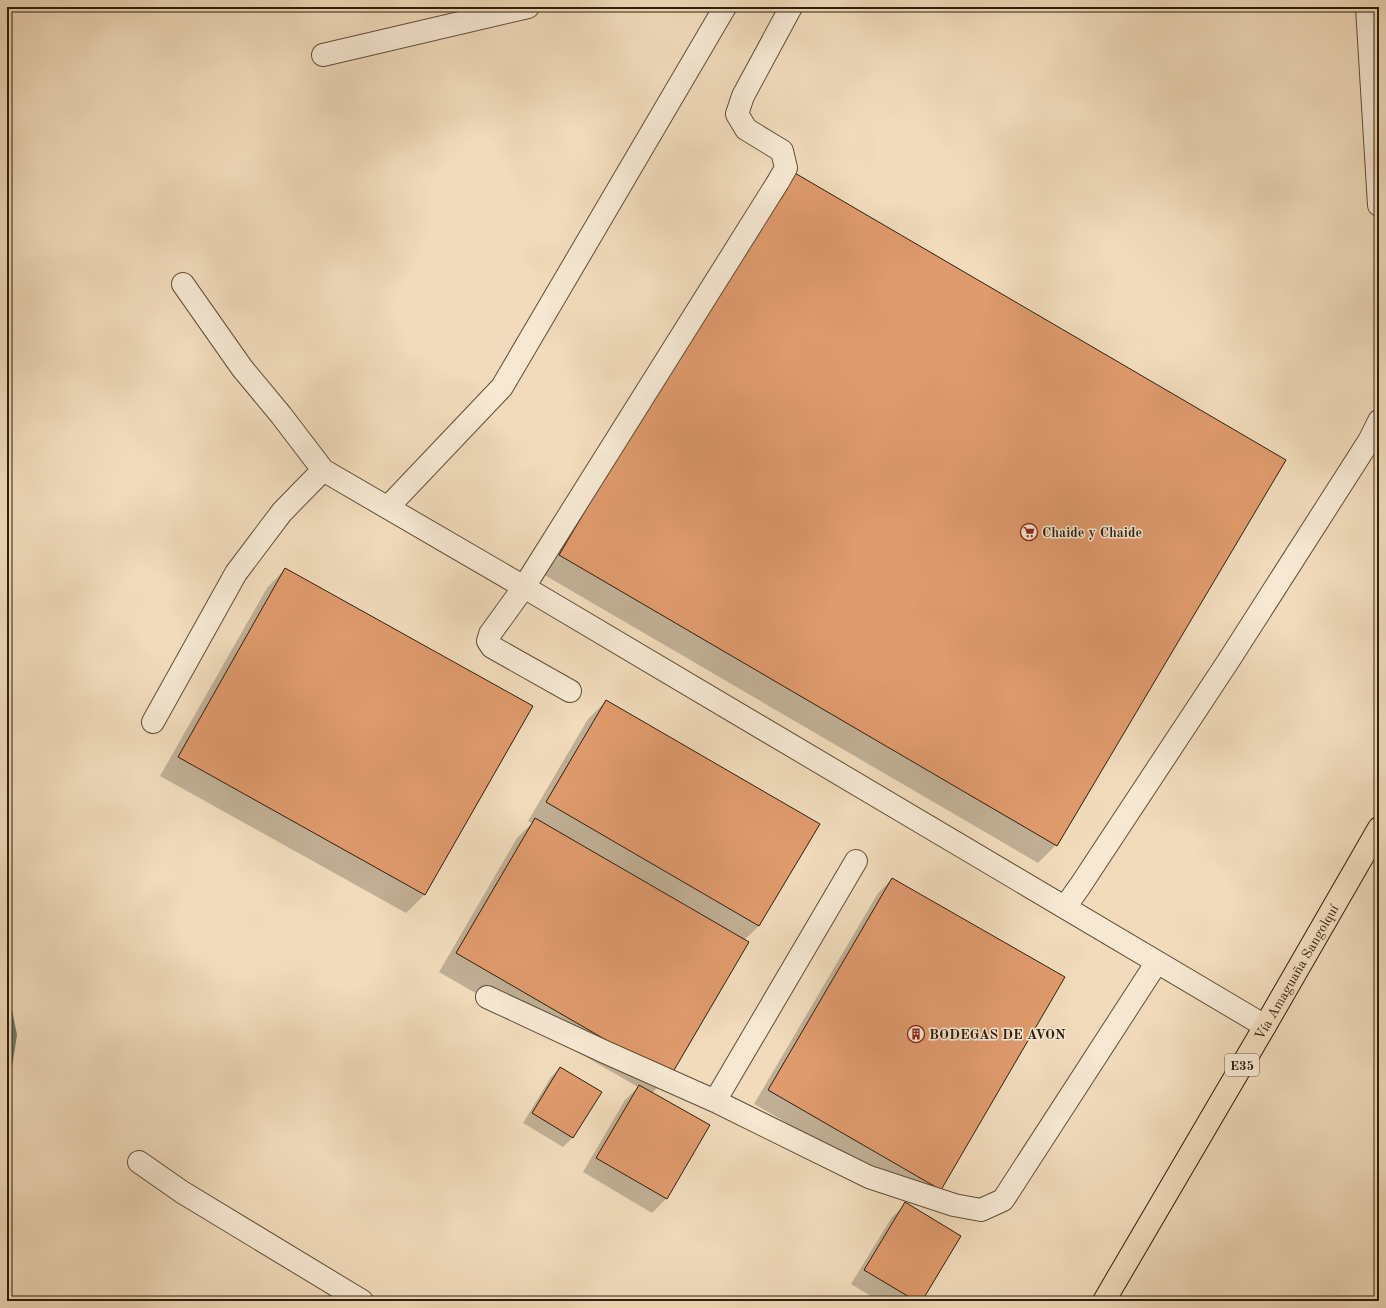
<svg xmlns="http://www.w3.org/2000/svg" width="1386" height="1308" font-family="'Old Standard TT',serif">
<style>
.shadow{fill:#0003}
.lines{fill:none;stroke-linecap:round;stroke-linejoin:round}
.stream{stroke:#6f7d6c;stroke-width:8}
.building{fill:#df9a6d;stroke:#2e1f0b}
.minor-casing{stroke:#5f4e37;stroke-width:24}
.highway-casing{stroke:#2e1f0b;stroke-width:24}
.minor{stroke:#f6e8d3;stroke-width:22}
.highway{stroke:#f1dbbb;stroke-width:22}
.labels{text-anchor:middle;stroke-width:3;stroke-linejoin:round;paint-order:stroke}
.shield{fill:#f6e8d3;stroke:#6a5b47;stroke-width:1}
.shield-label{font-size:13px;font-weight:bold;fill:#2e1f0b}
.poi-label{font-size:14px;font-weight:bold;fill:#2e1f0b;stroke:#f6e8d3;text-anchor:start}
.street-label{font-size:14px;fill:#2e1f0b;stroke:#f6e8d3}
</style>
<rect width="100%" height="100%" fill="#f1dbbb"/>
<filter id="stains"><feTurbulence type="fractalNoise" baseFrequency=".005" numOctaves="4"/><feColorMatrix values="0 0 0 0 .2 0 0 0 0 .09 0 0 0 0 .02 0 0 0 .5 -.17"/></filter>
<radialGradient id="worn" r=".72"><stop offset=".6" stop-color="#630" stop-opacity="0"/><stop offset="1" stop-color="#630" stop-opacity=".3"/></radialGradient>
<!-- shadow -->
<path class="shadow" d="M770,189L1056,845L1038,863L541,573Z
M285,569L531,707L424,895L406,913L160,776L267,588Z
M606,701L759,926L744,940L669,1076L652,1093L708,1126L666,1199L652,1213L583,1172L625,1100L638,1087L439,972L517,838L532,823L528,821L588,719Z
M892,879L940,1190L926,1203L754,1104L878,893Z
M560,1068L600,1092L572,1138L563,1147L523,1123L551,1077Z
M906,1204L921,1301H879L851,1284L892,1217Z"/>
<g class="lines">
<!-- stream -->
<path class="stream" d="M7,1005L13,1035L7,1073"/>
</g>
<!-- building -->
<path class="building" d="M788,169L1286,460L1057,846L559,555Z
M285,568L533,706L425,895L178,757Z
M606,700L820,824L759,926L546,802Z
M535,818L749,942L670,1077L456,953Z
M892,878L1065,977L941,1190L768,1090Z
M560,1067L602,1092L573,1138L532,1113Z
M639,1085L710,1125L667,1199L596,1158Z
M905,1202L961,1236L922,1301H916L864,1270Z"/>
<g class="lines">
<!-- minor casing -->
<g class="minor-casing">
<path id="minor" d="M1367,7L1379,205
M323,55L528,7
M183,284L242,368L281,415L323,470L524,587L1265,1026
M388,507L502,387L725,7
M570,691L492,647L488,641L490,634L524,587L778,182L786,168L782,151L746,129L737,114L743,96L791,7
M153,722L236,573L282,512L323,470
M1065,907L1080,886L1229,660L1369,441L1379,421
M487,997L605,1052L715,1101L869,1177L954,1205L981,1210L1003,1200L1157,962
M715,1101L856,861
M139,1162L182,1192L362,1301"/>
</g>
<!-- highway casing -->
<g class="highway-casing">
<g id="highway">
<path id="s1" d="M1104,1301L1265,1026L1379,828"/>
</g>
</g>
<!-- minor -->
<use href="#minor" class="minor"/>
<!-- highway -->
<use href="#highway" class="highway"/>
</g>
<!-- icons -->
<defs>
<g id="supermarket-ring" transform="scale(0.9)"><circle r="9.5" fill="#f6e8d3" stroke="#8f2418" stroke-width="1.5"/><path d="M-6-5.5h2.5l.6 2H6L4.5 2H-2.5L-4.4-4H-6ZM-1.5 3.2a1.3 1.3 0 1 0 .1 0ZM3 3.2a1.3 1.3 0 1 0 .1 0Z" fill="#8f2418"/></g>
<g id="building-ring" transform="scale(0.9)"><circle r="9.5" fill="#f6e8d3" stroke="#8f2418" stroke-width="1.5"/><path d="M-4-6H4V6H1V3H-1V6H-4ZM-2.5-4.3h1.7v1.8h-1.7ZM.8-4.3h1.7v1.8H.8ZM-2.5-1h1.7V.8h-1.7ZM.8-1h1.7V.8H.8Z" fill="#8f2418"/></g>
</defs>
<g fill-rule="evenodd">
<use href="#supermarket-ring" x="1029" y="532"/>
<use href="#building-ring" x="916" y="1034"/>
</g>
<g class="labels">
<!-- shield labels -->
<rect class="shield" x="1225" y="1054" width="34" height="22" rx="3"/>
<g class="shield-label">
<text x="1242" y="1070">E35</text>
</g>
<!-- poi labels -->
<g class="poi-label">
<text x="1042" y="537">Chaide y Chaide</text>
<text x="929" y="1039">BODEGAS DE AVON</text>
</g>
<!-- street labels -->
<g class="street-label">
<text dy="5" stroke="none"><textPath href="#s1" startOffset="381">Vía Amaguaña Sangolquí</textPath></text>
</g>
</g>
<!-- margin -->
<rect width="1386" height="1308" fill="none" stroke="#f1dbbb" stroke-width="24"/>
<rect x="8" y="8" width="1370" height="1292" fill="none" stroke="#2e1f0b" stroke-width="2"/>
<rect x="12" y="12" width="1362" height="1284" fill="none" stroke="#2e1f0b"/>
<rect width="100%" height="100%" filter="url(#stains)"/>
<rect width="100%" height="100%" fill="url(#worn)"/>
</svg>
